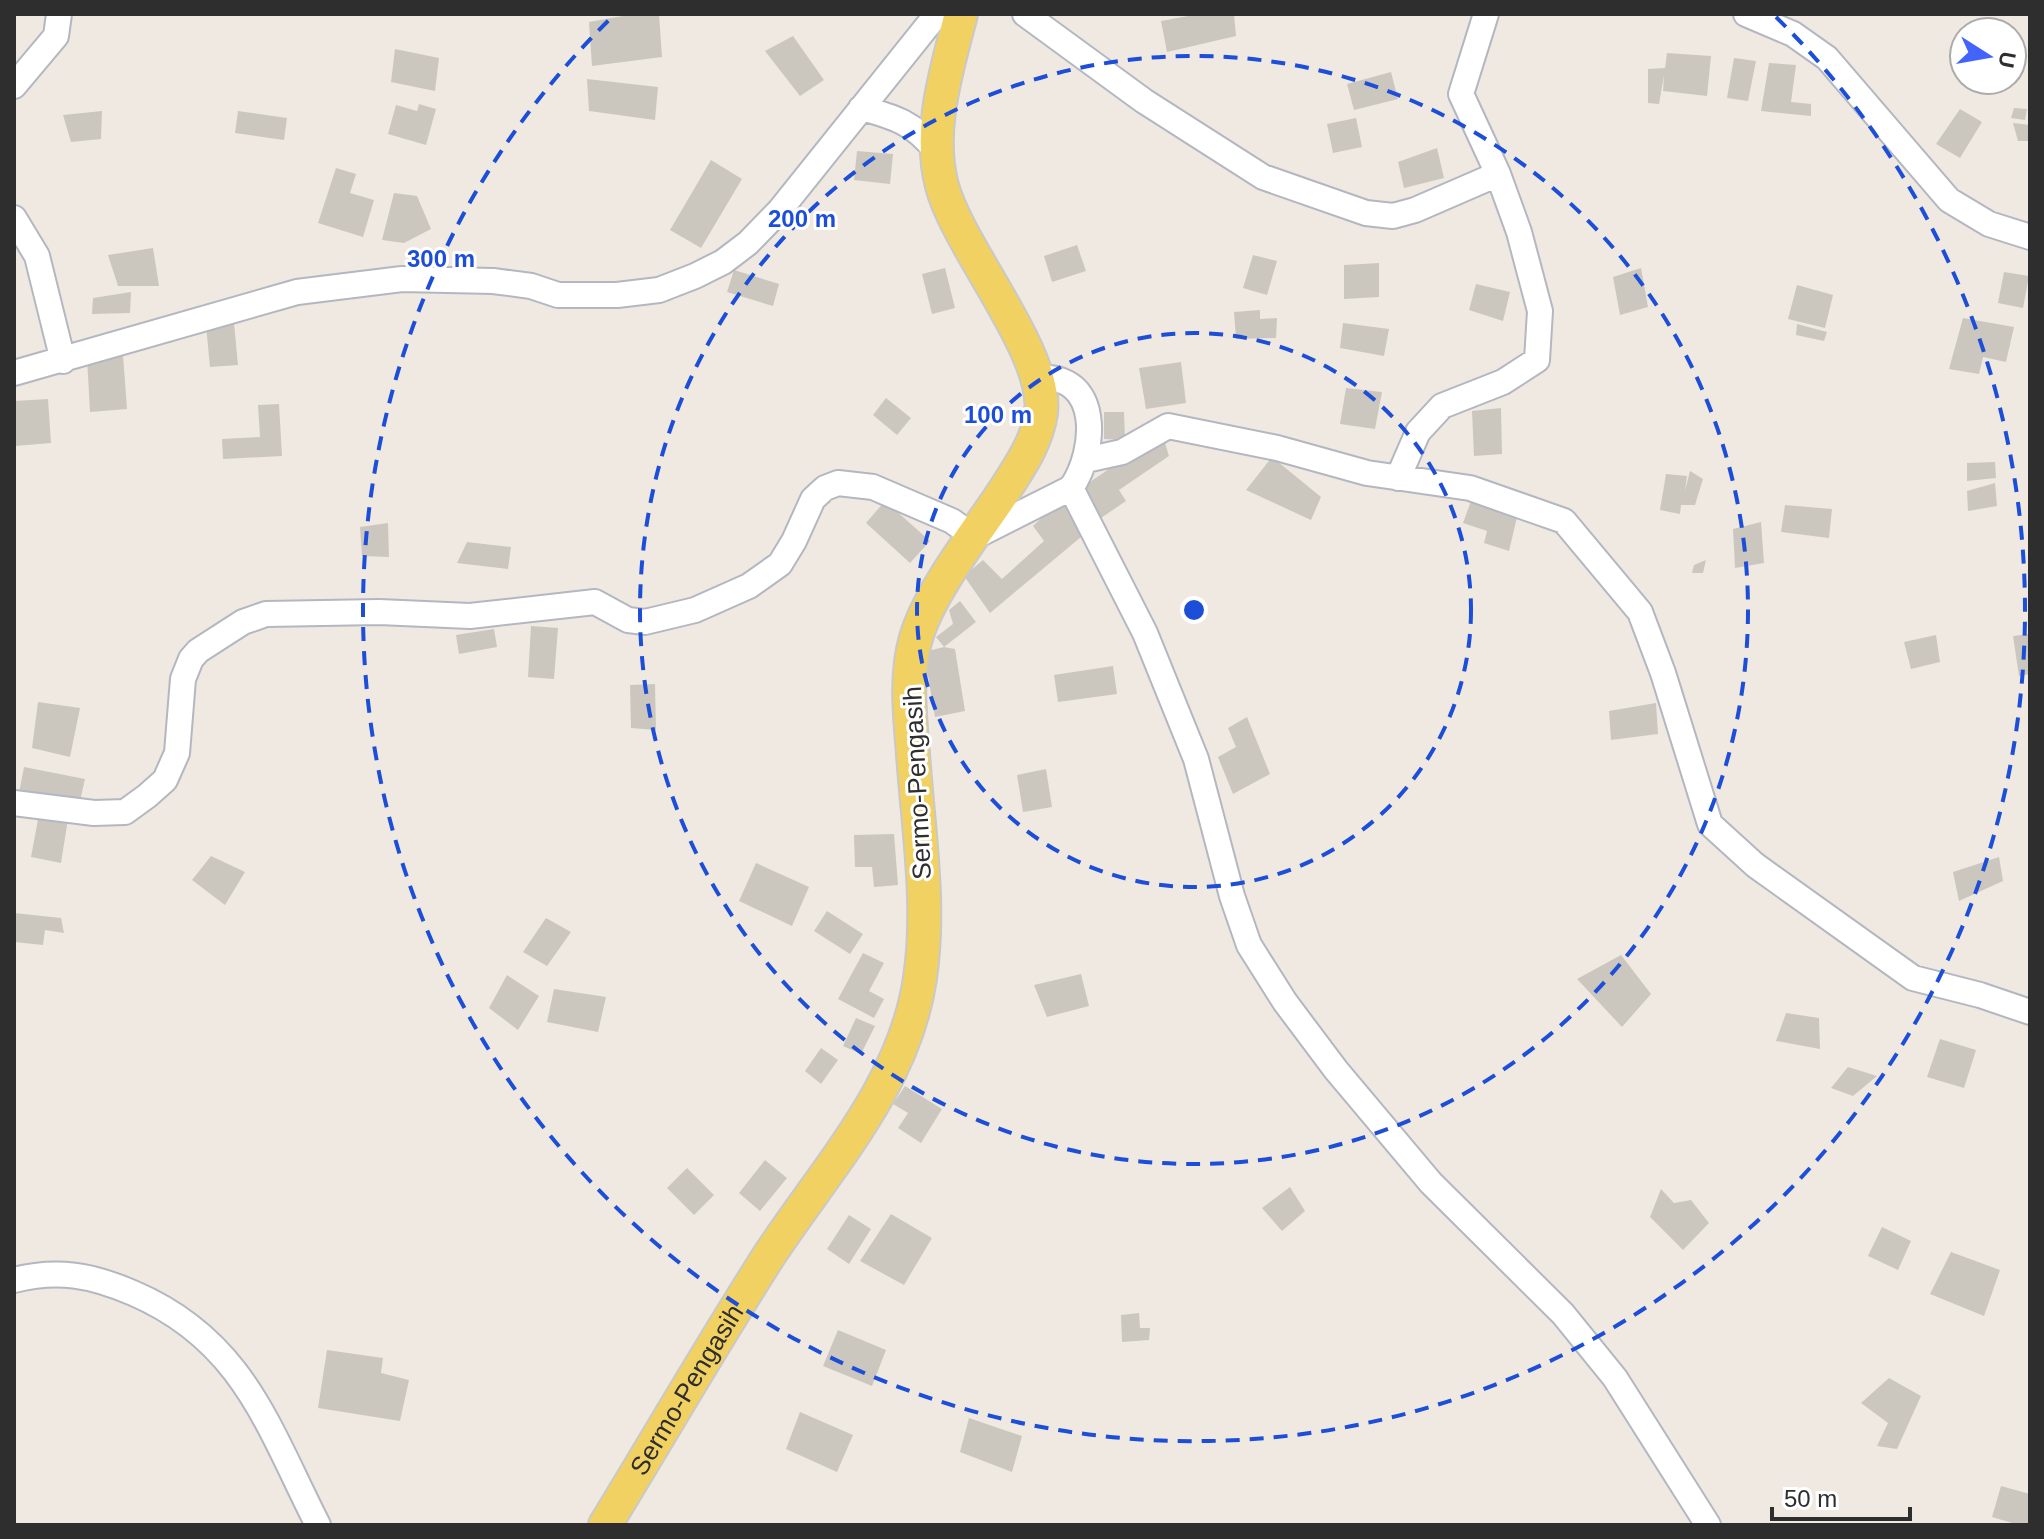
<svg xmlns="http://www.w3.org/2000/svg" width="2044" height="1539" font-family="Arial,sans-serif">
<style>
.building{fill:#cbc7bf}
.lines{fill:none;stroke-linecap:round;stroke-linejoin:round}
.minor-casing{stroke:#b4b7c1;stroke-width:28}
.major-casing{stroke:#c9c9c9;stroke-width:36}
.minor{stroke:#fff;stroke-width:24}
.major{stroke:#f2d163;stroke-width:32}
.ring{fill:none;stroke:#1d4ed8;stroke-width:4;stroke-dasharray:14 10}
.labels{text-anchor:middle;stroke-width:6;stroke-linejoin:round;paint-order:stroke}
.street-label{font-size:26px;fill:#2e2e2e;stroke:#fff}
.centre{fill:#1d4ed8;stroke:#fff;stroke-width:4}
.ring-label{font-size:24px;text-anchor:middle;font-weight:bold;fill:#1d4ed8;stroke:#fff;stroke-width:6;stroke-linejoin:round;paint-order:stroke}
</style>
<rect width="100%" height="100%" fill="#efe9e1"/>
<!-- building -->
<path class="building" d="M634,14H659L662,57L592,66L589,22Z
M1199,14H1234L1236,36L1167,52L1161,21Z
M793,36L824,80L800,96L765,51Z
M395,49L439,58L435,91L391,82Z
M1667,53L1711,56L1707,96L1663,91L1664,75L1659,104L1648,103V69L1665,68Z
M1734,58L1756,61L1748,101L1727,98Z
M1769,63L1796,65L1791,102L1811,104V116L1761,111Z
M1391,72L1398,99L1354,110L1347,84Z
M587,79L658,87L655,120L589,111Z
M419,104L436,109L426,145L388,134L396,105L417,111Z
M2014,108L2027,109L2025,120L2011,118Z
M1960,109L1982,122L1960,158L1936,144Z
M102,111L101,139L71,142L63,115Z
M238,111L287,118L284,140L235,133Z
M1356,118L1362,147L1333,153L1327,124Z
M2013,123L2030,125V141H2018Z
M1437,148L1444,178L1404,188L1398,162Z
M857,151L893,154L890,184L854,180Z
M711,160L742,179L701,248L670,230Z
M336,168L356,174L350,193L374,200L363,237L318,223Z
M394,193L417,196L431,229L404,243L382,240Z
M1077,245L1086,271L1052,282L1044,256Z
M153,248L159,286H118L108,255Z
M1253,255L1277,261L1267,295L1243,288Z
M1379,263V297L1344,299V265Z
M945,268L955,308L932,314L922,274Z
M1641,268L1648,307L1620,315L1613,277Z
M734,270L779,284L773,306L727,292Z
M2004,272L2029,276L2023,308L1998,303Z
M1476,284L1510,292L1503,321L1469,310Z
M1797,285L1833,295L1825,328L1788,319Z
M131,292L130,313L92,314L93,298Z
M1260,310V319L1277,318L1276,338L1236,339L1234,312Z
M1963,318L2014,327L2006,362L1983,357L1979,374L1949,369Z
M234,323L238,365L210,367L206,325Z
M1343,323L1389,329L1384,356L1340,348Z
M1797,324L1827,332L1824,341L1796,335Z
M123,355L127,409L90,412L87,358Z
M1181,362L1186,403L1146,409L1139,368Z
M1346,388L1382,392L1375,429L1340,424Z
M886,398L911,418L897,435L873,415Z
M48,399L51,443L15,446L14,401Z
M279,404L282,456L223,459L222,439L260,437L258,405Z
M1501,408L1502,454L1474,456L1472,411Z
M1104,412H1124L1125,440L1104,439Z
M1162,433L1169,456L1119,490L1126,501L1101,518L1081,488Z
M1272,457L1321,497L1311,520L1246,490Z
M1995,462L1996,478L1967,481V463Z
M1690,471L1703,479L1695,505H1681L1680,514L1660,510L1666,474L1687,476L1685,491Z
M1995,483L1997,506L1968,511L1967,491Z
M1062,499L1087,532L990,613L964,576L983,560L1002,579L1044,541L1033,526Z
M885,501L930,541L910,563L866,523Z
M1471,501L1518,513L1509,551L1484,543L1487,531L1463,523Z
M1785,505L1832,509L1829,538L1781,532Z
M1761,522L1764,563L1735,568L1733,529Z
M388,523L389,557L362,556L360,527Z
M467,542L511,547L508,569L457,563Z
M1706,560L1703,573H1692L1694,565Z
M960,601L976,622L944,647L936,637L953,624L949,610Z
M531,626L558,628L554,679L528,677Z
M494,629L497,647L459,654L456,635Z
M2030,634V674L2019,676L2013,636Z
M1936,635L1940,662L1911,669L1904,642Z
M944,647L955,649L965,711L935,717L924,652Z
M1113,666L1117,694L1058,702L1054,675Z
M655,684L656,730L631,728L630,685Z
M38,702L80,708L70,757L32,748Z
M1656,703L1658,734L1611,740L1609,711Z
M1247,717L1270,774L1233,794L1218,757L1236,747L1228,728Z
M24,767L85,779L79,805L19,793Z
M1046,769L1052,807L1023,812L1017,775Z
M39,814L68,819L61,863L31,857Z
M894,834L898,885L874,887L872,867H855L854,835Z
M211,856L245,872L225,905L192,880Z
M1999,857L2003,881L1959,901L1953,872Z
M756,863L809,887L792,926L739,901Z
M827,911L863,934L850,954L814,931Z
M14,913L61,918L64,933L45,930L43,945L14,942Z
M546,918L571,932L547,966L523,952Z
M863,953L884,963L869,991L884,999L874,1018L838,999Z
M1621,955L1651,994L1622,1027L1577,979Z
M1081,974L1089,1006L1047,1017L1034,985Z
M507,975L539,996L518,1030L489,1008Z
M554,989L606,997L598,1032L547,1022Z
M1786,1013L1819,1018L1820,1049L1776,1041Z
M856,1018L875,1026L861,1054L843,1046Z
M1940,1039L1976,1050L1964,1088L1927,1077Z
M821,1048L838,1060L821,1084L805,1071Z
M1848,1067L1877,1076L1853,1096L1831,1088Z
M905,1086L942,1109L921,1143L898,1128L908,1113L893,1104Z
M765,1160L787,1178L760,1211L739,1193Z
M687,1168L714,1195L694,1215L667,1188Z
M1290,1187L1305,1211L1282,1231L1262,1208Z
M1661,1189L1674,1203L1691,1200L1709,1223L1683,1250L1650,1217Z
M891,1214L932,1238L904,1285L860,1261Z
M849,1215L871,1229L849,1264L827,1249Z
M1882,1227L1911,1241L1898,1270L1868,1256Z
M1951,1252L2000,1270L1984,1316L1930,1294Z
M1139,1313L1140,1328H1150L1149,1340L1122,1342L1121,1315Z
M838,1330L886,1350L872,1386L823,1366Z
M327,1350L383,1358L381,1373L409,1380L400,1421L318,1408Z
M1889,1378L1921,1396L1897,1449L1877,1446L1888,1423L1861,1403Z
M800,1412L853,1435L837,1472L786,1449Z
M969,1418L1022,1436L1012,1472L960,1452Z
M2001,1486L2030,1494V1525H2019L1992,1517Z"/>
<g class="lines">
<!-- minor casing -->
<g class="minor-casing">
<path id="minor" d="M1025,14L1144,101L1263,177L1366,213L1393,216L1415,210L1498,174L1461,94L1486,14
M1746,14L1793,34L1827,58L1949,200L1989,224L2030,237
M14,86L56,36L59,14
M861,108C895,117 914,123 936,151
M14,218L37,256L63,361
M14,373L297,292L402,279L493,281L531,286L558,295H617L659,290L695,276L723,262L748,243L780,210L937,14
M1037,378C1102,372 1097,451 1071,488L1145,633L1196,759L1232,896L1249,945L1285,1002L1336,1070L1431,1183L1563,1314L1615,1378L1708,1525
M1086,460L1122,452L1168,426L1277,448L1367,473L1470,488L1564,521L1640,612L1663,673L1710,824L1755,865L1913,978L1980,995L2030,1012
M1398,478L1418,432L1442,406L1503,382L1537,360L1540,311L1519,232L1498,174
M14,803L94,813L125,812L147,796L165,780L177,753L183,679L191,659L198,651L243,622L266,614L379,612L470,616L595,602L628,620L645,622L695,610L749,586L780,564L794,541L813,499L825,488L838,483L873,487L952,521L974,537L1071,488
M14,1280C58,1269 91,1275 133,1293C243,1340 268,1427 318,1525"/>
</g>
<!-- major casing -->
<g class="major-casing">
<g id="major">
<path id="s1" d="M605,1525C660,1435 713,1343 770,1254C827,1168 905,1084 920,978C931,905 918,827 913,754C910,716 905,675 916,638C930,590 978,531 1006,488C1021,465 1037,441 1041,413C1049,353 959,249 942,186C927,130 947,69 961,14"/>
</g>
</g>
<!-- minor -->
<use href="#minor" class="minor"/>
<!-- major -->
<use href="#major" class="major"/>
</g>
<!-- distance rings -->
<g class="ring">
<circle cx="1194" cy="610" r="277"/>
<circle cx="1194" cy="610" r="554"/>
<path d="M1776 17A831 831 0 1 1 612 17"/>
</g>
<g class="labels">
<!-- street labels -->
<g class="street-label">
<text transform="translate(917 783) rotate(-93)" y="9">Sermo-Pengasih</text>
<text dy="9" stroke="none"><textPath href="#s1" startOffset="158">Sermo-Pengasih</textPath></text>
</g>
</g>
<circle cx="1194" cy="610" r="12" class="centre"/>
<g class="ring-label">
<text x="802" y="227">200 m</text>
<text x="441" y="267">300 m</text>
<text x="998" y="423">100 m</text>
</g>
<!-- border -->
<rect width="2044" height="1539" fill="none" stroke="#2e2e2e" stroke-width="32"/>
<!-- north arrow -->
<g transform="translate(1988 56) rotate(101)"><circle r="38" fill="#ffffff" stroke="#ababab" stroke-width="2"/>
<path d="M0-6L14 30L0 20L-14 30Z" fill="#4264fb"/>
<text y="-12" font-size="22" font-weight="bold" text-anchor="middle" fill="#2e2e2e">U</text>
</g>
<!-- scale -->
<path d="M1772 1507v12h138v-12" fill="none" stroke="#2e2e2e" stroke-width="4"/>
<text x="1784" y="1507" font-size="24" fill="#2e2e2e" stroke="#ffffff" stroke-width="6" paint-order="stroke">50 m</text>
</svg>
